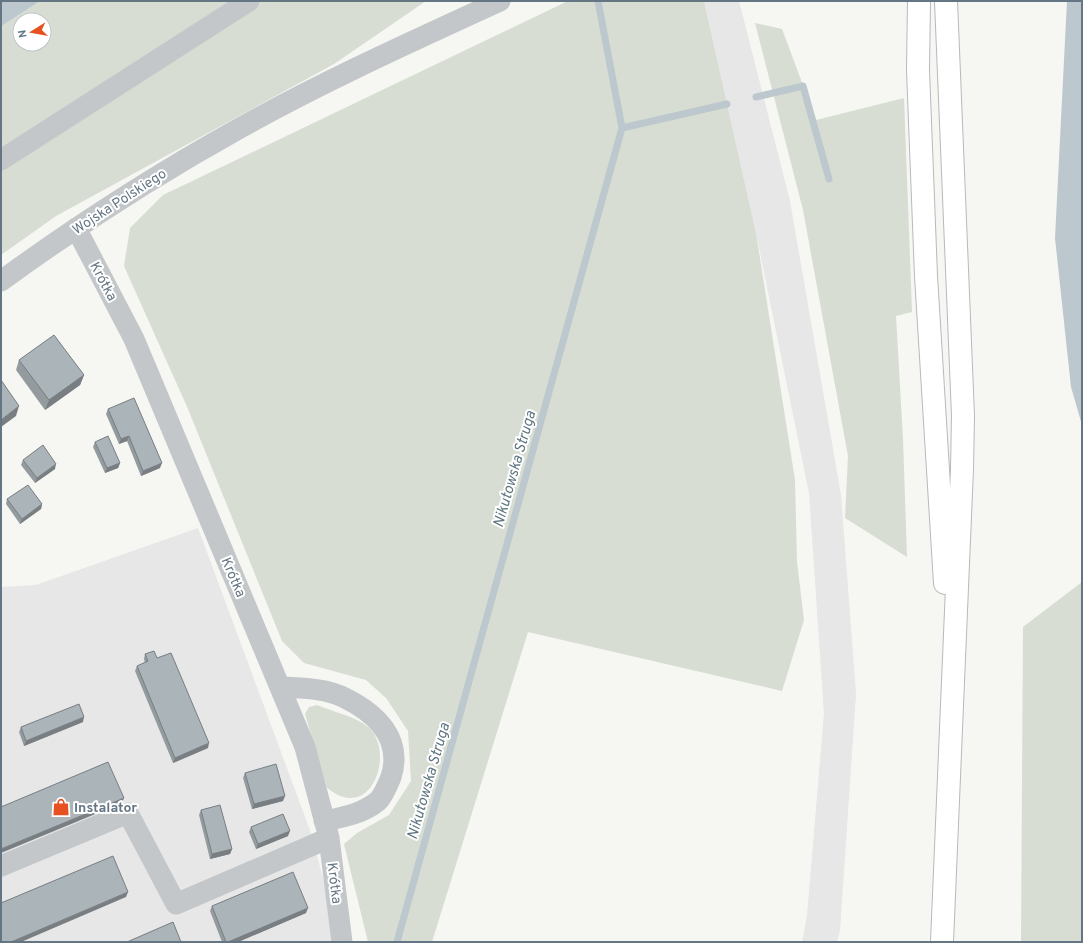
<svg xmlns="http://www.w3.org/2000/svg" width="1083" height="943" font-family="Overpass,sans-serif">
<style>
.built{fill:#e6e7e6}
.green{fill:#d7ddd3;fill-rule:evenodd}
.water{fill:#bcc8cd}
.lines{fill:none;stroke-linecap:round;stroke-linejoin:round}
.stream{stroke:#bcc8cd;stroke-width:7}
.major-casing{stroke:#b6babe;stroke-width:24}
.minor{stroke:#c3c7ca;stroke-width:21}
.major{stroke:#fff;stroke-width:22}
.wall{fill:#939b9f}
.shaded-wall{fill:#787e82}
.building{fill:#abb4b9;stroke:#787e82}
.labels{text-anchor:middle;stroke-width:4;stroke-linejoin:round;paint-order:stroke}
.street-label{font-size:14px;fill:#647684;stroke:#fff}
.poi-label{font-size:14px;font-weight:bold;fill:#647684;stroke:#fff;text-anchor:start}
.water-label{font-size:15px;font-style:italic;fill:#5f7781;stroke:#fff}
</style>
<rect width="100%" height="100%" fill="#f6f6f2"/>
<!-- built -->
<path class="built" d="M704,1H739L790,201L841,495L856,694L840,930L837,942H802L807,916L824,713L809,493L756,233Z
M198,528L311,833L340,942H1V587L36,585Z"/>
<!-- green -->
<path class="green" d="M37,1H426L334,64L56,216L1,255V24ZM20,20H44V44H20Z
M568,1H704L756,233L795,480L797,562L804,620L782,691L528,632L432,942H368L344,844L357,833L389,815L411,781L408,731L386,698L366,680L304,663L282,641L188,409L124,266L130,228L163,195Z
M755,23L782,29L816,120L904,98L912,312L896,316L903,439L907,557L845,518L848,456L803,210Z
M1082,582V942H1021L1023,627Z
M317,705C333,712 355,716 368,727C391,746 379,800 349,798C340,797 334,793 327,788L305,714L309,707Z"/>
<!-- water -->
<path class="water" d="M1,1H40L1,26Z
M1067,1H1082V425L1071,387L1055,238Z"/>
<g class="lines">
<!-- stream -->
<path class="stream" d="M756,97L803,86L829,179
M622,128L727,104
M397,942L622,128L598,1"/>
<!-- major casing -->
<g class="major-casing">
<path id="major" d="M919,1L918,70L926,276L945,583
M942,942L962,469L963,416L946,1"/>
</g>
<!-- minor -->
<path class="minor" d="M1,160L249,1
M76,228L134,339L305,747L329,838L342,942
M1,281C78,225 157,174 240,128C324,81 413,41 500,1
M280,687C301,688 326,688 345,698C377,714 403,739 391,777C388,784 384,795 378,801C362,814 344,817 324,821
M1,866L128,813L176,904L329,838"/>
<!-- major -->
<use href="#major" class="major"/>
</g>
<!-- wall -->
<path class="wall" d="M19,360L84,375L80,385L45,410L16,370Z
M108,409L160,468L141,476L127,441L119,444L106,414Z
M95,442L120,463L118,468L105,473L93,447Z
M23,460L55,469L35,483L21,465Z
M7,499L42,504L41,509L20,524L6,504Z
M145,654L157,658L208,748L173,763L135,671L137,666L145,663L144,659Z
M83,722L24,746L19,732L21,727Z
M245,773L283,801L252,809L243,778Z
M201,810L232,849L230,854L210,859L199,815Z
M251,827L288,836L256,849L249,832Z
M212,906L306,913L238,942H222L210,911Z"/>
<!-- shaded-wall -->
<path class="shaded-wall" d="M84,375L80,385L45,410L49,400Z
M19,406L16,416L1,427V420Z
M129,436L127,441L119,444L121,439Z
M120,463L118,468L105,473L107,468Z
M162,463L160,468L141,476L143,471Z
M56,464L55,469L35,483L37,478Z
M42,504L41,509L20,524L22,519Z
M84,717L83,722L24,746L26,741Z
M209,743L208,748L173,763L175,758Z
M285,796L283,801L252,809L254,804Z
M124,798L122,803L1,853V849Z
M290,831L288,836L256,849L258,844Z
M232,849L230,854L210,859L212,854Z
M128,892L126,897L21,942H11Z
M308,908L306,913L238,942H228Z"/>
<!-- building -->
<path class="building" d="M54,335L84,375L49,400L19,360Z
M1,380L19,406L1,420Z
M134,398L162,463L143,471L129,436L121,439L108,409Z
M108,436L120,463L107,468L95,442Z
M43,445L56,464L37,478L23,460Z
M28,485L42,504L22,519L7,499Z
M154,651L157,658L171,653L209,743L175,758L137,666L148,661L145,654Z
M79,704L84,717L26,741L21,727Z
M108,762L124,798L1,849V807Z
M276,764L285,796L254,804L245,773Z
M220,805L232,849L212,854L201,810Z
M283,814L290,831L258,844L251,827Z
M113,856L128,892L11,942H1V903Z
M293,872L308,908L228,942H226L212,906Z
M173,922L181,942H127Z"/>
<!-- icons -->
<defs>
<g id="shop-bare" transform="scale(1.38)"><path d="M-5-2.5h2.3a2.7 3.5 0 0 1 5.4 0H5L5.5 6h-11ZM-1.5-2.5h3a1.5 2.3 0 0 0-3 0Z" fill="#e75021" stroke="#fff" stroke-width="2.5" paint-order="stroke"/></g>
</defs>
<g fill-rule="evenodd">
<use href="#shop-bare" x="61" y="807"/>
</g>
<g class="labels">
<!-- street labels -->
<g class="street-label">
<text transform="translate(119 201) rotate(-33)" y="5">Wojska Polskiego</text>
<text transform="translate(104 281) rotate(62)" y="5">Krótka</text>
<text transform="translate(234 577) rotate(67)" y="5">Krótka</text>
<text transform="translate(335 883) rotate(83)" y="5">Krótka</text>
</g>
<!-- poi labels -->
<g class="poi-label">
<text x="74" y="812">Instalator</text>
</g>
<!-- water labels -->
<g class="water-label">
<text transform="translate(514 469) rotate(-74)" y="5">Nikutowska Struga</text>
<text transform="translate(428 781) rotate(-74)" y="5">Nikutowska Struga</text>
</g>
</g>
<!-- border -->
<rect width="1083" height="943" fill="none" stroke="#647684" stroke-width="4"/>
<!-- north arrow -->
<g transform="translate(32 32) rotate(259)"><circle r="19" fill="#ffffff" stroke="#c1c8ce"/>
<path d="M0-3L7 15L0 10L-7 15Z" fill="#e75021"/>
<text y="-6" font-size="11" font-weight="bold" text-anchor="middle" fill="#647684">N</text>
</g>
</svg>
